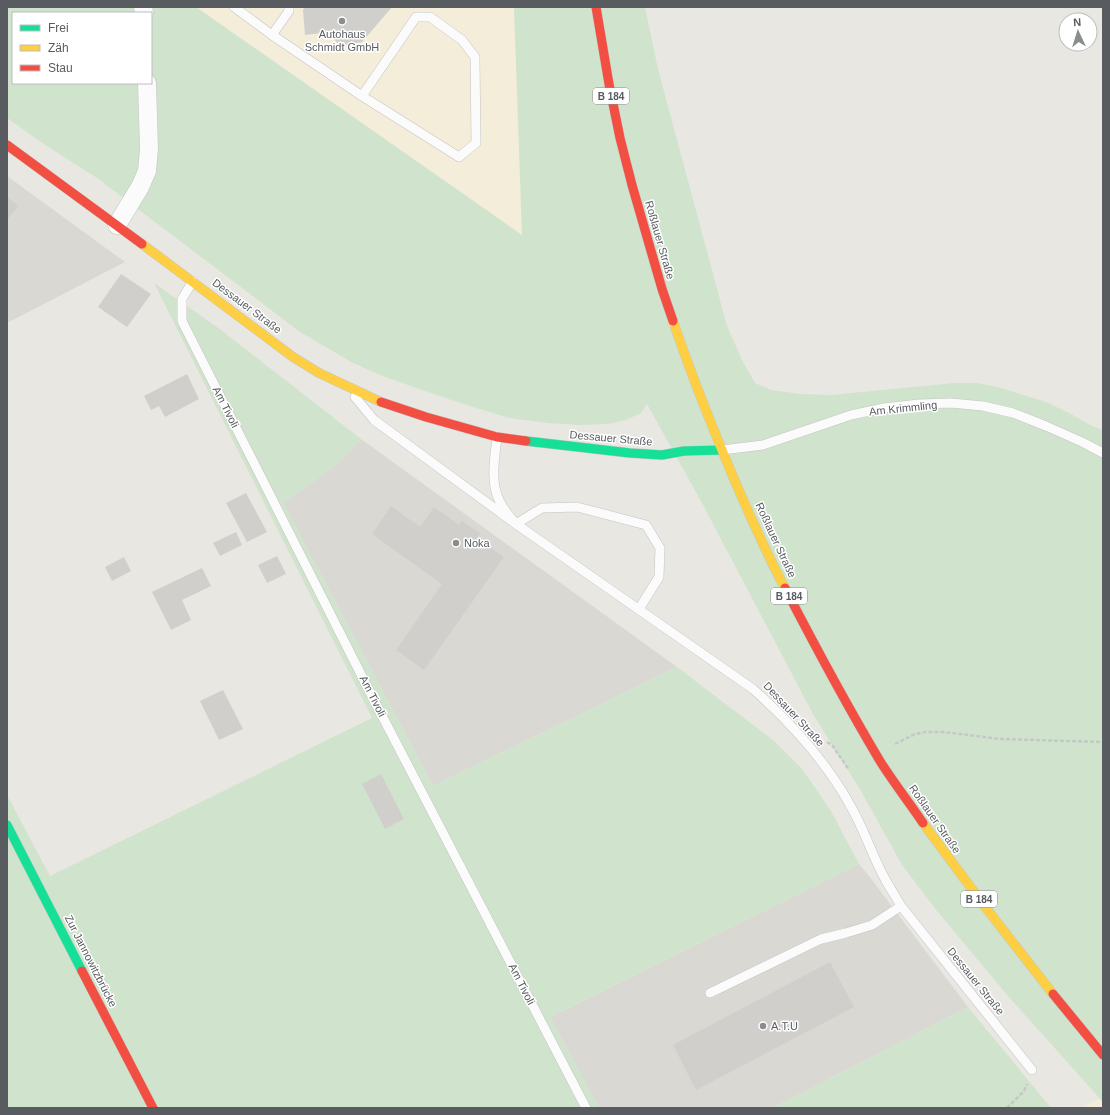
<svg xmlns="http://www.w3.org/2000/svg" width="1110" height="1115" font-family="Arial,sans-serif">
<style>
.commercial{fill:#f3edda}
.industrial{fill:#d9d8d3}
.green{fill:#d0e4cd;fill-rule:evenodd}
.building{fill:#d0cfcc}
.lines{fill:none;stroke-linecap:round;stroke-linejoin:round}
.lane-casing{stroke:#c4c4c3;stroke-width:10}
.street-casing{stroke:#c4c4c3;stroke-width:19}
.fast-casing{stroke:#c5c6c5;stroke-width:10}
.slow-casing{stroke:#c5c6c5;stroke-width:10}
.jam-casing{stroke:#c5c6c5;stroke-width:10}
.path{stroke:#c4c9c6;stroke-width:2.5;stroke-dasharray:4 2;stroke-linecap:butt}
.lane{stroke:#fcfbfb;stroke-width:9}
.street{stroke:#fcfbfb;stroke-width:18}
.fast{stroke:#16e098;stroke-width:9}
.slow{stroke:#ffcf43;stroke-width:9}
.jam{stroke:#f24e42;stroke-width:9}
.poi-dot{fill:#8a8d8e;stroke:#fff;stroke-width:1.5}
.labels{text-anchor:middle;stroke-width:3;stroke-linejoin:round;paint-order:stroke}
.shield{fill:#fff;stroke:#8a8d90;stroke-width:1}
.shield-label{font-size:10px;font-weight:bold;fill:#585c60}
.poi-label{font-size:11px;fill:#585c60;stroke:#fff;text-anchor:start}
.street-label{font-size:11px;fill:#585c60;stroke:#fff}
</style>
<rect width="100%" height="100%" fill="#e8e7e2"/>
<!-- commercial -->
<path class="commercial" d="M196,7H514L523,236Z
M1099,1099L1103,1102V1108H1080Z"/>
<!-- industrial -->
<path class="industrial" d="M7,176L125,262L7,323Z
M361,439L677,667L433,786L283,503L336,465Z
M859,864L869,876L968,1007L773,1108H599L550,1017Z"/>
<!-- green -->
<path class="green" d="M7,7H196L522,235L514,7H645L658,69L727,326L743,362L755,383L771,390L801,394L831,395L954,383H978L1001,388L1046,402L1071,414L1092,426L1103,430V1102L1008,996L937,911L902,865L861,791L814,716L702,503L647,404L641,413L626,420L608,424L580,425L547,423L509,418L460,403L385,377L353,363L300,332L97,178L41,142L7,118ZM13,13H151V83H13Z
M154,283L217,327L361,439L336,465L283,503L433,786L677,667L773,740L803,770L831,811L859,864L550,1017L599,1108H7V795L50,876L372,718Z
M968,1007L1051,1108H773Z"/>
<!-- building -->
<path class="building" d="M305,7H392L362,42L340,46L328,32L305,35L303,10Z
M7,197L18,206L7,220Z
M121,274L151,294L127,327L98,307Z
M187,374L199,399L165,417L159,406L151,410L144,396Z
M246,493L267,532L247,542L226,503Z
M391,506L420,527L434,507L459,525L462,521L480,533L477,538L504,557L424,670L396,650L442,584L372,534Z
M236,532L242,545L220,556L213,543Z
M277,556L286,574L267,583L258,565Z
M124,557L131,571L112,581L105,567Z
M202,568L211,586L182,600L191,620L171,630L152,592Z
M223,690L243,729L219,740L200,701Z
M381,774L404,819L385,829L362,784Z
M830,962L854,1007L696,1090L673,1045Z"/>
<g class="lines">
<!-- lane casing -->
<g class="lane-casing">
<path id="lane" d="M234,7L272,35L289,11V7
M272,35L362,96L459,157L476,143L475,57L462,40L430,17H416L362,96
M193,281L182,299V321L377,706L586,1108
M355,397L374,420L516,524L542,508L577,507L646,525L660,548L659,577L639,609
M497,437C495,457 490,481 499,500C503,509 509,516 516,524L753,689C791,723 826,761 850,805C864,829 872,855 885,879C890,888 896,897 901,906L1032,1070
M722,450L763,445L851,415L884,408L919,404L951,403L983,406L1013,413L1046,426L1082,442L1103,453
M710,993L821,939L846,933L872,925L901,906"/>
</g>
<!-- street casing -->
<g class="street-casing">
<path id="street" d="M143,7L144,13
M117,225L140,187L147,171L149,149L147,83"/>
</g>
<!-- fast casing -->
<g class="fast-casing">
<path id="fast" d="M526,441L630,453L662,455L684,451L722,450
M7,825L82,971"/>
</g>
<!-- slow casing -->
<g class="slow-casing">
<path id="slow" d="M142,244L293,357L319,373L381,402
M673,321C692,377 714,432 737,486C752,520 767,555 785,588
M923,823L986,908L1053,994"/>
</g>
<!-- jam casing -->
<g class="jam-casing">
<path id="jam" d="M596,7L609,84L620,138L632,185L662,289L673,321
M7,145L142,244
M381,402L426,417L497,437L526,441
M785,588C815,646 846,704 880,761C893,782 909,802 923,823
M82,971L153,1108
M1053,994L1103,1055"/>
</g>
<!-- path -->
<path class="path" d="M827,742L832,745L849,770
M895,744L915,734L926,732H943L1001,739L1103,742
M1007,1108L1024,1091L1027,1084"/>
<!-- lane -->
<use href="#lane" class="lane"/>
<!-- street -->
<use href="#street" class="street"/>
<!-- fast -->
<use href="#fast" class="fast"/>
<!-- slow -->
<use href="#slow" class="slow"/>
<!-- jam -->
<use href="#jam" class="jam"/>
</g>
<!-- markers -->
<g class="poi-dot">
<circle cx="342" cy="21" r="4"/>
<circle cx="456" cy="543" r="4"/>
<circle cx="763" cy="1026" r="4"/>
</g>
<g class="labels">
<!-- shield labels -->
<g class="shield">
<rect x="593" y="88" width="36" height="16" rx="3"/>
<rect x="771" y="588" width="36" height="16" rx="3"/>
<rect x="961" y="891" width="36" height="16" rx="3"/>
</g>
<g class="shield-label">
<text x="611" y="100">B 184</text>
<text x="789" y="600">B 184</text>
<text x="979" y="903">B 184</text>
</g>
<!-- poi labels -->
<g class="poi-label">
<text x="342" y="38" text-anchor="middle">Autohaus<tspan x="342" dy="13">Schmidt GmbH</tspan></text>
<text x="464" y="547">Noka</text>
<text x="771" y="1030">A.T.U</text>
</g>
<!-- street labels -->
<g class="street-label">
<text transform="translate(660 240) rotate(74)" y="4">Roßlauer Straße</text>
<text transform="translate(247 306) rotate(37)" y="4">Dessauer Straße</text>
<text transform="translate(226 407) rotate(63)" y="4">Am Tivoli</text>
<text transform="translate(903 408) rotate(-6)" y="4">Am Krimmling</text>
<text transform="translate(611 438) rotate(5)" y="4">Dessauer Straße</text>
<text transform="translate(776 540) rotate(65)" y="4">Roßlauer Straße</text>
<text transform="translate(373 696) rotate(63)" y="4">Am Tivoli</text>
<text transform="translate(794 714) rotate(47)" y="4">Dessauer Straße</text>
<text transform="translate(935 819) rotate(55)" y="4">Roßlauer Straße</text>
<text transform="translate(91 961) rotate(63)" y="4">Zur Jannowitzbrücke</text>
<text transform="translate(976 981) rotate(51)" y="4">Dessauer Straße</text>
<text transform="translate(522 984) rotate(63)" y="4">Am Tivoli</text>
</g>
</g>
<!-- border -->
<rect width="1110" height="1115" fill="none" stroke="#585c60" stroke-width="16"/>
<!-- legend -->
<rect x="12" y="12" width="140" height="72" fill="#ffffff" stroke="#bcbebf"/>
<rect x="20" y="25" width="20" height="6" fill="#16e098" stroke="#bcbebf"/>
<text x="48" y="32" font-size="12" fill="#585c60">Frei</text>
<rect x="20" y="45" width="20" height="6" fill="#ffcf43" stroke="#bcbebf"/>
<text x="48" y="52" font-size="12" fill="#585c60">Zäh</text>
<rect x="20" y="65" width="20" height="6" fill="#f24e42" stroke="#bcbebf"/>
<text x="48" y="72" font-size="12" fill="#585c60">Stau</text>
<!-- north arrow -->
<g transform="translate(1078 32) rotate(356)"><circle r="19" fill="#ffffff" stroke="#bcbebf"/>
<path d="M0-3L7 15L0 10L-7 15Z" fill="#8a8d8e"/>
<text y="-6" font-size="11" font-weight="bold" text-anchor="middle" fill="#585c60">N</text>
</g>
</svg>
